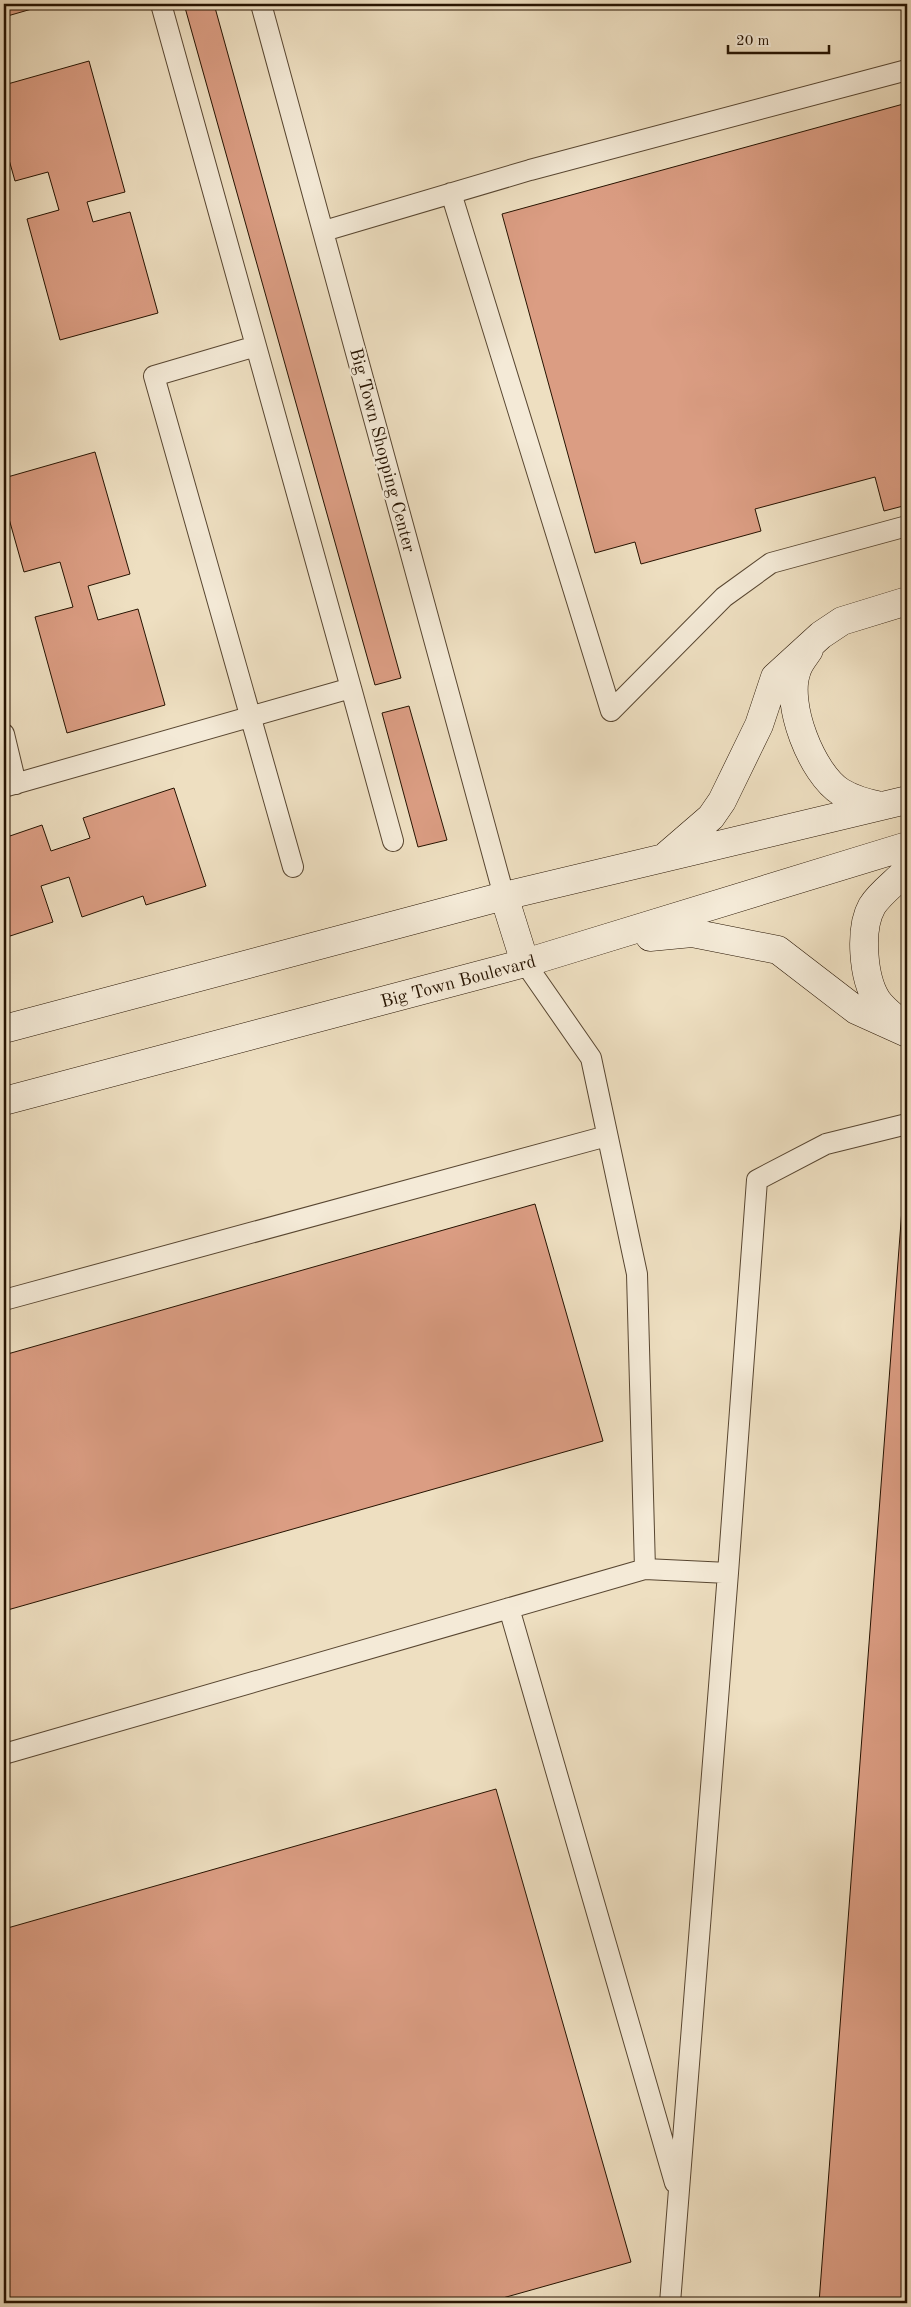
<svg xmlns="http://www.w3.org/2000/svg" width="911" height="2307" font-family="'Old Standard TT',serif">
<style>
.building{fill:#db9d83;stroke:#261301}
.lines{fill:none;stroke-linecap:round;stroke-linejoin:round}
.lane-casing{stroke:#584631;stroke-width:22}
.secondary-casing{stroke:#261301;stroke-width:29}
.lane{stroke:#f4ead7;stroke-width:20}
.secondary{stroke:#f4ead7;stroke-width:28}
.labels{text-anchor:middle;stroke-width:4.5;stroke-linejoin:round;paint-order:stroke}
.street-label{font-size:18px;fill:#261301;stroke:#f4ead7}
</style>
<rect width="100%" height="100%" fill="#eedfc1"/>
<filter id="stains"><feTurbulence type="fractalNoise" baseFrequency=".004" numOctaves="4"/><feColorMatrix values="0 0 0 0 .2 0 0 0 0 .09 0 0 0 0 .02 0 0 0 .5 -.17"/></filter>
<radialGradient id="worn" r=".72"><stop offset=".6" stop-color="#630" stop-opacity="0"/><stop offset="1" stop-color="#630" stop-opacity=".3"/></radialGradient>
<!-- building -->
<path class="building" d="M4,4H49L4,17Z
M184,4H214L401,678L375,685Z
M89,61L125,192L87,202L93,222L130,212L158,313L60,340L27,219L59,210L48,172L15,181L4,142V85Z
M907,103V505L884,511L875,477L755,509L761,531L641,564L635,542L595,553L502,214Z
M95,452L130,574L88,586L98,620L138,609L165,705L67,733L35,617L73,607L60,562L24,572L4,501V478Z
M409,706L447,840L418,847L382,713Z
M174,788L206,886L146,905L143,896L82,917L69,877L41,886L53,922L4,938V838L42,825L51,851L90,838L83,818Z
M907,1143V2303H819Z
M535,1204L603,1441L4,1611V1355Z
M496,1789L631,2262L485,2303H4V1929Z"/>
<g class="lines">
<!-- lane casing -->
<g class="lane-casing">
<path id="lane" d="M261,4L504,896
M451,193L611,711L724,597L771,563L907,526
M324,231L530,170L907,70
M256,346L154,376L293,867
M351,688L393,841
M4,734L16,784
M4,787L351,688L161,4
M4,1300L607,1136
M645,1569L728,1573L670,2303
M728,1573L757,1180L826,1144L907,1124
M509,1608L675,2183
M4,1754L645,1569L637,1274L591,1058L525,963"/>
</g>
<!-- secondary casing -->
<g class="secondary-casing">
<path id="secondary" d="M809,650C805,656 799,663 797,670C784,703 812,774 841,792C854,800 866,803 881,806
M667,855L711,817L722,801L759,725L775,677L821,635L842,621L907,601
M504,896L525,963
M650,937L692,933L778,950L856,1010L907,1033
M902,1024C894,1017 883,1009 877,1000C863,978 859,929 872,906C880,893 897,881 907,870
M4,1029L504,896L907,800
M4,1101L525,963L907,846"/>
</g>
<!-- lane -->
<use href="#lane" class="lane"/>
<!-- secondary -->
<use href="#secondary" class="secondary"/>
</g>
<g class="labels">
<!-- street labels -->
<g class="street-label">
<text transform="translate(383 450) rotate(75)" y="6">Big Town Shopping Center</text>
<text transform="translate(458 981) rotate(-15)" y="6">Big Town Boulevard</text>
</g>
</g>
<!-- margin -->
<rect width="911" height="2307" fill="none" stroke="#eedfc1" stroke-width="20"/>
<rect x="5" y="5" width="901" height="2297" fill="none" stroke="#261301" stroke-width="2.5"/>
<rect x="10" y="10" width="891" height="2287" fill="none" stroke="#261301"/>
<!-- scale -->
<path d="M728 45v8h101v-8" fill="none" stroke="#261301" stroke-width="2.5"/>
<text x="736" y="45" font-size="15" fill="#261301" stroke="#f4ead7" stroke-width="4" paint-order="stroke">20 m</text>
<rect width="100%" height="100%" filter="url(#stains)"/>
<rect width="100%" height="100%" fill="url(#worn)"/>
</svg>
